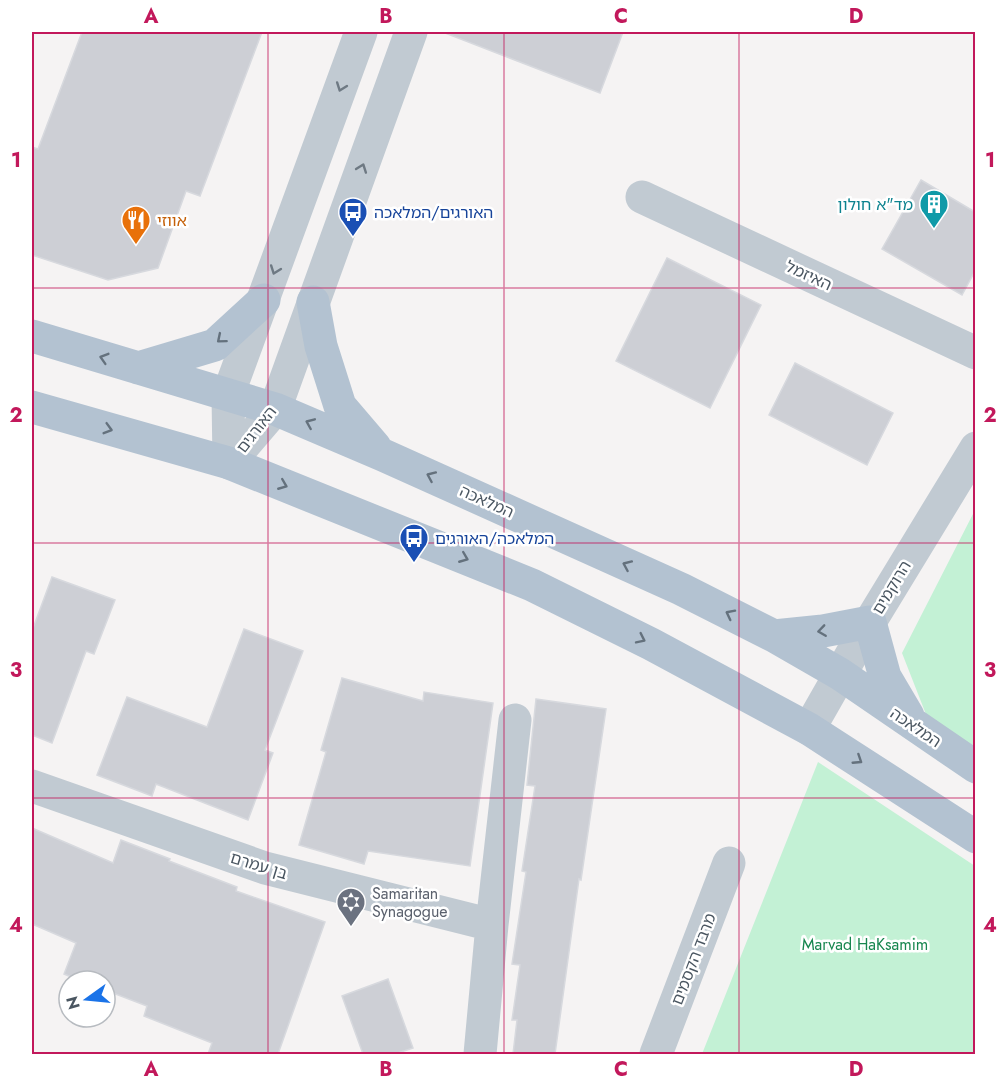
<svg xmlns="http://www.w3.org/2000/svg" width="1007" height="1086" font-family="Jost,'Noto Sans Hebrew',sans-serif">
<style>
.green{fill:#c3f1d5}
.building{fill:#cdcfd5;stroke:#d7d9de;stroke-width:1.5}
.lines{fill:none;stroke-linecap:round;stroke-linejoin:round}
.minor{stroke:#c1cad2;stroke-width:33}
.major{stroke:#b3c2d1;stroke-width:33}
.oneway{stroke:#6e7983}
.oneway2{stroke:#64717d}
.grid{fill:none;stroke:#c2185b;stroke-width:1.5;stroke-opacity:0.55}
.labels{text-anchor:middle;stroke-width:5;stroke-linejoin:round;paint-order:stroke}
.culture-label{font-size:16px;fill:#0d838f;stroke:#fff;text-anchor:end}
.transit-label{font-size:16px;fill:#164399;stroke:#fff;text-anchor:start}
.food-label{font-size:16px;fill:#c56008;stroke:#fff;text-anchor:start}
.street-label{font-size:16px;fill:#4a5661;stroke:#fff}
.worship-label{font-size:16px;fill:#5b616d;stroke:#fff;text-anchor:start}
.park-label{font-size:16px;fill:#17864f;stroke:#fff}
.neatline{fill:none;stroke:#c2185b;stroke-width:2}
.grid-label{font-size:20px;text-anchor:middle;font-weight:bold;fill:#c2185b}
</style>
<rect width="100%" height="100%" fill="#f5f3f3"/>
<!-- green -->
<path class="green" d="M975,510V752L929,722L902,653Z
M818,762L975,866V1054H702Z"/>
<!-- building -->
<path class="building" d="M82,32H262L200,196L186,191L158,268L108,280L32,255V147L38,149Z
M446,32H623L600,93L445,33Z
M921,180L975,212V271L962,295L882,249Z
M667,258L761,305L710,408L616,361Z
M795,363L893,413L867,465L769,415Z
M52,577L115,600L94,654L86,651L52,743L32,735V631Z
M244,629L303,651L265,750L273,753L248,820L156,784L152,796L97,775L127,697L207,727Z
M342,678L423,701L424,692L493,703L470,866L368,851L364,864L299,845L326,752L321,750Z
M536,699L606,709L581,880L579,879L555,1054H513L517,1020H512L520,965L512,964L526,872L522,871L535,786L527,785Z
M32,828L113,863L121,840L170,859L169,861L237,887L236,891L325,922L278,1054H208L212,1043L144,1016L147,1006L105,990V981H81L64,974L76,943L32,924Z
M388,979L413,1048L395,1054H363L342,996Z"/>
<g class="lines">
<!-- minor -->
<path class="minor" d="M642,197L976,353
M229,463L275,409L411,32
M229,463L228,395L361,32
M809,729L870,622L976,448
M32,786L265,868L492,925
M480,1054L492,925L515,720
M656,1054L729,863"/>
<!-- major -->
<path class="major" d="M313,302L321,346L340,406L375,447
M32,336L275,409L383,455L681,589L774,636L840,674L976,767
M138,368L215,345L264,300
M32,407L229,463L532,585L651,644L809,729L976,837
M774,636L823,631L870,622L885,677L908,716"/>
</g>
<!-- one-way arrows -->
<defs><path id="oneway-chevron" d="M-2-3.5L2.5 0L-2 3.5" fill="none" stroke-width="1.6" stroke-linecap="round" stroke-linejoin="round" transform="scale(1.5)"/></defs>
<g class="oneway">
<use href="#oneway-chevron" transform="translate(341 87) rotate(110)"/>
<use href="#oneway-chevron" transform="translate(362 168) rotate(-70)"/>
<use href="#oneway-chevron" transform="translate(275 270) rotate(110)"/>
</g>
<g class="oneway2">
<use href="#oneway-chevron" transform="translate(221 339) rotate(140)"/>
<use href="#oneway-chevron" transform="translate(104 358) rotate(-163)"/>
<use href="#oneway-chevron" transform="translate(310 423) rotate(-157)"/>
<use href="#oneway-chevron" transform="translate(108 429) rotate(16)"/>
<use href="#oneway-chevron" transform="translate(431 476) rotate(-156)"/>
<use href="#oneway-chevron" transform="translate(283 485) rotate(22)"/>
<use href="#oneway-chevron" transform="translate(464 558) rotate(22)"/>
<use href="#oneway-chevron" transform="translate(627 565) rotate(-156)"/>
<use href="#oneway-chevron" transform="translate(730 614) rotate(-153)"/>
<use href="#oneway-chevron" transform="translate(822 631) rotate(172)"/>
<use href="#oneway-chevron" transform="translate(641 639) rotate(26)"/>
<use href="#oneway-chevron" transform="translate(858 760) rotate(33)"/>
</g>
<!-- grid -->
<path class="grid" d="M268,32V1054M504,32V1054M739,32V1054M32,288H976M32,543H976M32,798H976"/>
<!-- icons -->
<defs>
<g id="building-pin" transform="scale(1.5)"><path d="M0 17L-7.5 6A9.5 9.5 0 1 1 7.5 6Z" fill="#0f9aa8" stroke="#fff"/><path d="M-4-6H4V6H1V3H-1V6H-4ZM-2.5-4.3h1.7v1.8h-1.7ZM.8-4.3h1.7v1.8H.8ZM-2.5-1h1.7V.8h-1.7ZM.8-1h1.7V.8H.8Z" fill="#fff"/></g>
<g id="bus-pin" transform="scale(1.5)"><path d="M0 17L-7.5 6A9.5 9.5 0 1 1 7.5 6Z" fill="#1a4fb4" stroke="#fff"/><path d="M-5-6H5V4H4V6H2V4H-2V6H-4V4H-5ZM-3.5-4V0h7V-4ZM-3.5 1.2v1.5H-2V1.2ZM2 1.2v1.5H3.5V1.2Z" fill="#fff"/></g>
<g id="restaurant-pin" transform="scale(1.5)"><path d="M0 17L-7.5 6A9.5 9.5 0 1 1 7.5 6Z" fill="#e8710a" stroke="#fff"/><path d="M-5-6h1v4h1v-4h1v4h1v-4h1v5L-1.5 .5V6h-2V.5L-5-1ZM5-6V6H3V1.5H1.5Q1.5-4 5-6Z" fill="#fff"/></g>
<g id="synagogue-pin" transform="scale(1.5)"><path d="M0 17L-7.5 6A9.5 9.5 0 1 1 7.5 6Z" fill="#6b7280" stroke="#fff"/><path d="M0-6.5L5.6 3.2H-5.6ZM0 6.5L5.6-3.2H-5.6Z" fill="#fff"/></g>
</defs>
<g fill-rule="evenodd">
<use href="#building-pin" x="934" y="204"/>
<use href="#bus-pin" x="353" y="212"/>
<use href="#restaurant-pin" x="136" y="220"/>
<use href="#bus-pin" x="414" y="538"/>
<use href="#synagogue-pin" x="351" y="902"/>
</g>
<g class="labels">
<!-- culture labels -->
<g class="culture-label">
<text x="913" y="210">מד"א חולון</text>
</g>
<!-- transit labels -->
<g class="transit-label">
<text x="374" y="218">האורגים/המלאכה</text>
<text x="435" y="544">המלאכה/האורגים</text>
</g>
<!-- food labels -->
<g class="food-label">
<text x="157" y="226">אווזי</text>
</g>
<!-- street labels -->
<g class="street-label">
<text transform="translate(809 275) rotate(25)" y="6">האיזמל</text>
<text transform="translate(256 429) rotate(-52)" y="6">האורגים</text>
<text transform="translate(487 501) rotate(24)" y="6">המלאכה</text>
<text transform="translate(891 587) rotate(-59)" y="6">הרוקמים</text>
<text transform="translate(916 727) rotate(34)" y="6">המלאכה</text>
<text transform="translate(259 865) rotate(17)" y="6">בן עמרם</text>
<text transform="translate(693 959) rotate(-69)" y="6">מרבד הקסמים</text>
</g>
<!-- worship labels -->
<g class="worship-label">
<text x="372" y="899">Samaritan<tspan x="372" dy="18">Synagogue</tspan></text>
</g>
<!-- park labels -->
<g class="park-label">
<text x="865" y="950">Marvad HaKsamim</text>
</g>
</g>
<!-- border -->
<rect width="1007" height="1086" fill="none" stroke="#ffffff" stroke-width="66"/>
<!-- north arrow -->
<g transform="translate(87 999) rotate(255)"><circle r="28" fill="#ffffff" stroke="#b7bbc0" stroke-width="1.5"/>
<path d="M0-4.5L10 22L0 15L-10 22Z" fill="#1a73e8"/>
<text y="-9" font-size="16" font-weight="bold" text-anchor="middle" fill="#4a5661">N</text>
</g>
<rect x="33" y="33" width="941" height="1020" class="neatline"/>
<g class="grid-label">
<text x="151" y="23">A</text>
<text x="386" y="23">B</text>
<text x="621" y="23">C</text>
<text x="856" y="23">D</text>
<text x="16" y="167">1</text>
<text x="990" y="167">1</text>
<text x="16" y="422">2</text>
<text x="990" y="422">2</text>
<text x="16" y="677">3</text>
<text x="990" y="677">3</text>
<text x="16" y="932">4</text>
<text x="990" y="932">4</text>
<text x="151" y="1076">A</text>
<text x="386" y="1076">B</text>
<text x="621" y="1076">C</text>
<text x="856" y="1076">D</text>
</g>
</svg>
